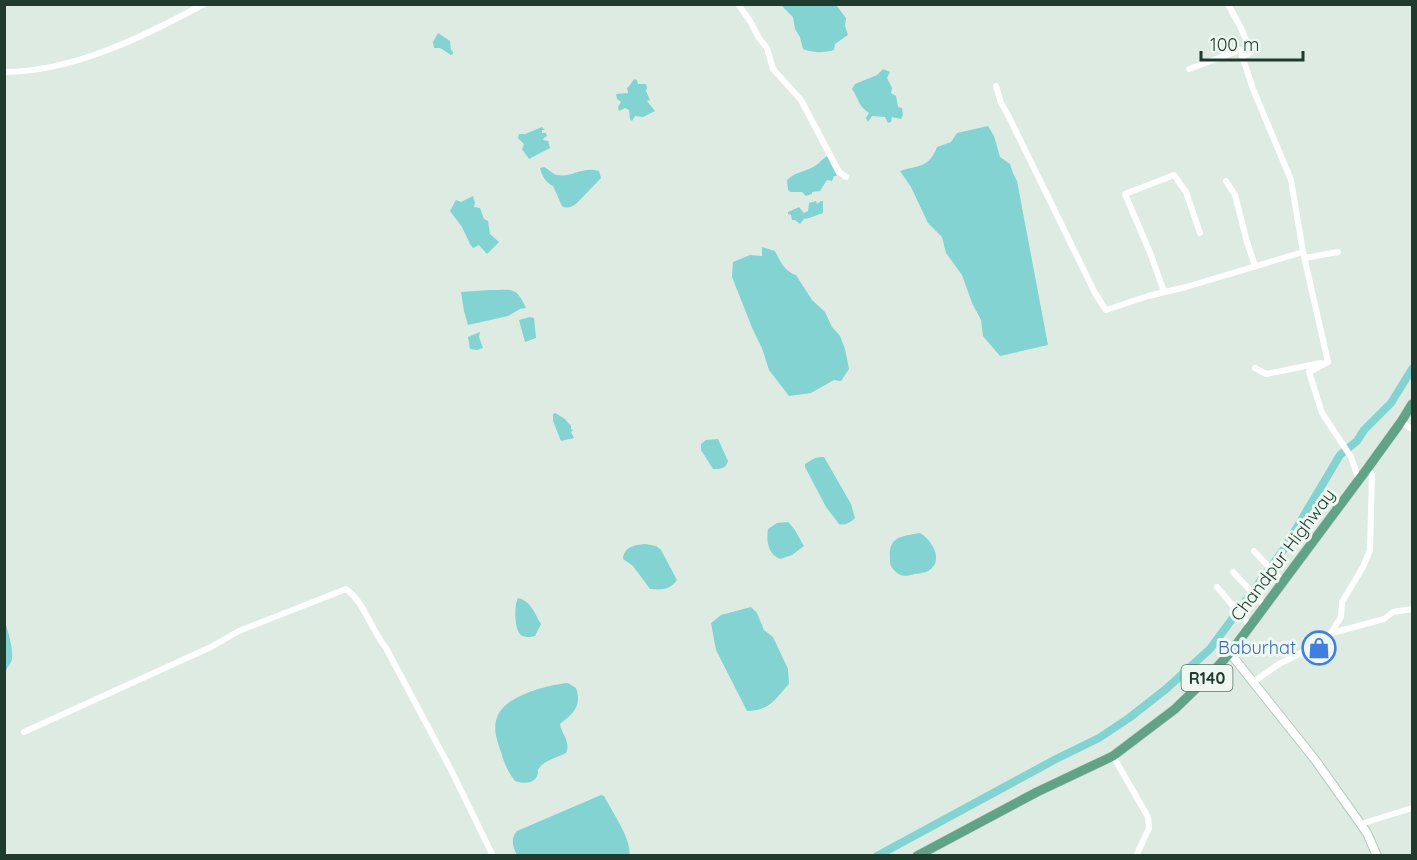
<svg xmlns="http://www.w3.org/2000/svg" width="1417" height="860" font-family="Quicksand,sans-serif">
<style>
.water{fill:#82d3d1}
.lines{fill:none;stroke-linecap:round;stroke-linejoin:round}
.canal{stroke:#82d3d1;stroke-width:8}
.secondary-casing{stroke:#b1cbbd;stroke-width:10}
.primary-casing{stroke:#c0c8c4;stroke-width:10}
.street{stroke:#fff;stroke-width:6}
.secondary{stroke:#fff;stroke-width:8}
.primary{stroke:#60a386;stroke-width:9}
.labels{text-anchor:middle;stroke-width:6;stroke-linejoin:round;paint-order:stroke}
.shield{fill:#eff7f1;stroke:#5d7368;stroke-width:1.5}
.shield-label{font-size:16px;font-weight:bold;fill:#1f3b2e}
.street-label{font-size:18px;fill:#1f3b2e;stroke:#eff7f1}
.shop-label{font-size:18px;fill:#366cbe;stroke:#eff7f1;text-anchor:end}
</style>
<rect width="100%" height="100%" fill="#deebe3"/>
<!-- water -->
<path class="water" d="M782,5H836L846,18L845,26L848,35L835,44L834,50C823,53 814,53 803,49L800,37L795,29L793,17L783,7Z
M438,33L450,41L451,50L453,52V54L451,55L440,48H434L433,42Z
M883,69L890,72L887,78L892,88L891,93L896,96L898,107L902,108L903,115L901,119L892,117L891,122L888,123L885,117L872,116L868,122L866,118L869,113C858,106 859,99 852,89L855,84L877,75Z
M634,79L637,80L638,84H646L647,88L646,91L650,100L647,101L655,111L643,117L635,116L632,121L630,119L629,110L625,108L619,111L618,107L621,102L617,99L616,94L628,93L627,88L630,85Z
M988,126L994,136L1000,157L1010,164L1013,173L1017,181L1048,345L1000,356L983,336L981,320L972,303L962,275L946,253L942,237L928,223L911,187L900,171C919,165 929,168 937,147L951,142L957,133Z
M542,127L545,130H542V133H546L547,136L544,138L543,140L548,141L550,148L529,159L522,149L524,144L518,138L519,134H525Z
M827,156L837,176H834L832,181L827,180L820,191L812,192V194L806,196L802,192H790L788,190L787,180C797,171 805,172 815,166C820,163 822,159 827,156Z
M544,167C549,169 552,174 557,175C572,178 582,166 599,171L601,178L576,204C572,207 567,209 562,206L553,186C546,183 542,176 540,168Z
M473,196L475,203L474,207L480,208L484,219L488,221L490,234L499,242L487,254L479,245L473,248L470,244L462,227L450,211L456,200L461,202Z
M816,201L817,204L821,201H823V213C816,215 811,218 804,219L800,224L795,220H792L791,215L788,214V212L799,207L804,213L808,211L809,203Z
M762,247L775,251C780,261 785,272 796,275L812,300L825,312L832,327L840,336L845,349L849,369L841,381L834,380L811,393L789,396L769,370L762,348L753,330L732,277L733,262L750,255L762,256Z
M490,290C512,290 516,286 526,308L520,309L508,316L468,325L464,311L461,292Z
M530,317L534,318L536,338L525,342L519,320Z
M480,332L479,337L483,348L477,350L470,349L468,337Z
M555,413L565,419L569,424L571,425V429L573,430L571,432L574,438L561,441L553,421V414Z
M718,439L728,461C726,469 720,469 713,469L701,450V444L706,440Z
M821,457H824L851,504L855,518C851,522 845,526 839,524L826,507L805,467V464L815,458Z
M788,522C795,528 799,538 804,546L792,555L780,559C768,554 766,541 768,529L777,523Z
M920,533C932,540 945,561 928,571C925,573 919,573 915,574C906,576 901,578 894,570C890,566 890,563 890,558C888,536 903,536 920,533Z
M645,544L656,546L661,550L677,580C670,590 662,590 650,589L633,566L623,559C624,547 634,545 645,544Z
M518,598C531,601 535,614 541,624L535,636C531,637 525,638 521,635C514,630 514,605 518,598Z
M751,607L757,613L764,630L773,637L788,669L789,684C774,700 771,710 747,711L716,650L711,623L721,615Z
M5,622C8,631 15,654 11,662C8,667 6,669 5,675Z
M568,683L576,688C582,706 574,713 560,724C562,735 571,742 566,753C558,757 546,760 540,767C535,773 540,769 537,776C534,784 522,784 515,781C508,772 504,763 501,752C497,740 492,728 498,715C507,695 548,685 568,683Z
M601,795L604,796L605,798C612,811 633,842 629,855H517C513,847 510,839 517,831Z"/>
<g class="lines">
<!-- canal -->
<path class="canal" d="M877,856L1056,759L1099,738L1129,718L1166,689L1210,649L1284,549L1340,455L1357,441L1364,430L1391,403L1412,369"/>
<!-- secondary casing -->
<g class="secondary-casing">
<path id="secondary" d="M1230,653L1316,761L1367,833L1377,856"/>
</g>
<!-- primary casing -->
<g class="primary-casing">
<path id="primary" d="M917,856L1037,792L1113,756L1175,709L1208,677L1230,653L1367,469L1401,422L1412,404"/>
</g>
<!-- street -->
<path class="street" d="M738,4L750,21L759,38L767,48L773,69L801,100L839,172L846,177
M1228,4L1241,28L1251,52L1242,57
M1189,69L1240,50L1253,89L1291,180L1303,252L1328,362L1309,372L1322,413L1351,457L1359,480
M4,72C73,72 145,36 204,4
M996,86L1001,103L1007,113L1095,293L1106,310L1148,296L1186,287L1303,252
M1226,181L1235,195L1247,242L1255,266
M1305,258L1338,252
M1164,292L1151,255L1125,194L1174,175L1186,192L1200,233
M1255,368L1266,374L1321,363
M1401,422L1412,429
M1254,551L1283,582
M1233,572L1265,606
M1217,587L1250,626
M1332,633L1384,619L1393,612L1412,609
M1253,682L1279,664L1323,642L1331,633L1341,617L1342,602L1363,567L1370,550L1372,474L1367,469
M24,732L211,647L239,631L346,589C365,603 371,630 386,648L451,770L493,856
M1113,756L1148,817L1149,828L1136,856
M1361,824L1412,808
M4,855L6,856"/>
<!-- secondary -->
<use href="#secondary" class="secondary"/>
<!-- primary -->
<use href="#primary" class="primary"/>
</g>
<!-- icons -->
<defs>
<g id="shop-ring" transform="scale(1.725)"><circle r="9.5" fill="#eff7f1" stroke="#3f7fe0" stroke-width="1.5"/><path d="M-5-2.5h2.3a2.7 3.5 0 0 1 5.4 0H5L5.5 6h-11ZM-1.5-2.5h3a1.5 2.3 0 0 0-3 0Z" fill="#3f7fe0"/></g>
</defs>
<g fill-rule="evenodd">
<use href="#shop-ring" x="1319" y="648"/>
</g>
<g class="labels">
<!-- shield labels -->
<rect class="shield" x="1181.5" y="665" width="51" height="26" rx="4.5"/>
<g class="shield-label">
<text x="1207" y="684">R140</text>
</g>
<!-- street labels -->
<g class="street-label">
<text transform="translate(1283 555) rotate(-53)" y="6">Chandpur Highway</text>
</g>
<!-- shop labels -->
<g class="shop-label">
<text x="1296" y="654">Baburhat</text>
</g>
</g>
<!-- border -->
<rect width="1417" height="860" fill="none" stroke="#1f3b2e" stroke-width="12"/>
<!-- scale -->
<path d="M1201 51v9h102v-9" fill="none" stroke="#1f3b2e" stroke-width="3"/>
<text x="1210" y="51" font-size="18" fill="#1f3b2e" stroke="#eff7f1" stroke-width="4.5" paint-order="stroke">100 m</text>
</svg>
